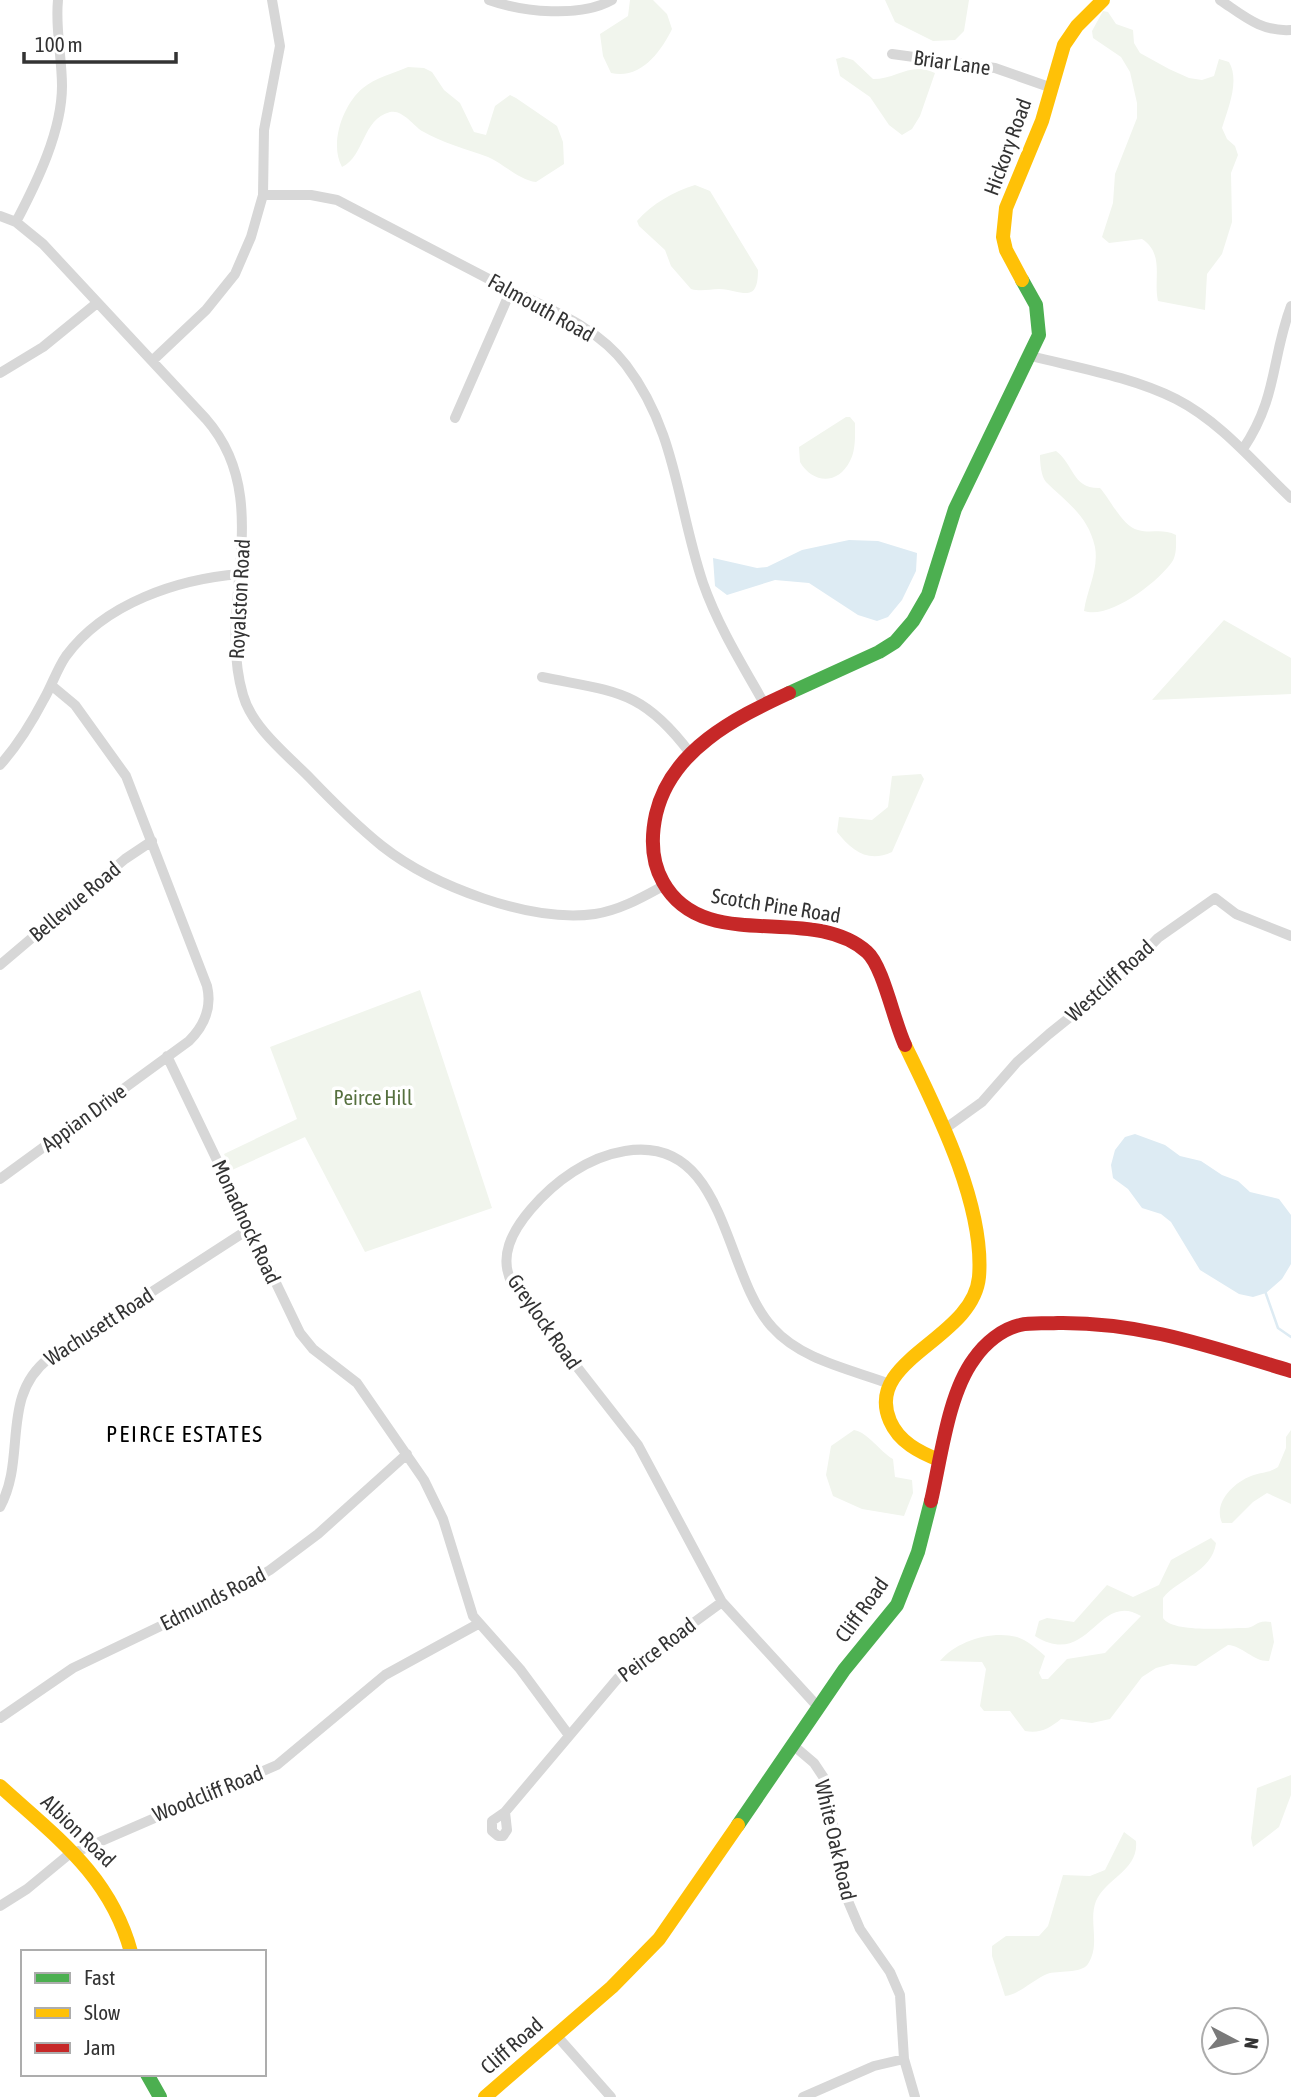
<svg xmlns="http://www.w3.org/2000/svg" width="1291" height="2097" font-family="'Asap Condensed',sans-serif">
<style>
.green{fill:#f1f5ed}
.water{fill:#ddebf3}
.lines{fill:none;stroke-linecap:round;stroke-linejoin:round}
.stream{stroke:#ddebf3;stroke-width:2.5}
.street{stroke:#d7d7d7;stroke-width:10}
.fast{stroke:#4caf50;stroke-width:14}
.slow{stroke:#ffc107;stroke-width:14}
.jam{stroke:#c62828;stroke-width:14}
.labels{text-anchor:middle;stroke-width:7;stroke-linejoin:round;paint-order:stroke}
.street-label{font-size:21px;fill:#333;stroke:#fff}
.park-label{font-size:21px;fill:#56703f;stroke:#fff}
.neighbourhood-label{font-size:23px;letter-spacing:2px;fill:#000;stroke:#fff}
</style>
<rect width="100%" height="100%" fill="#fff"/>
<!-- green -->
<path class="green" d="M630,0H653L667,14L672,29C661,52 640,80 611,73L603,56L600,34L628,16Z
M885,0H969L964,31L955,40L933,41L895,22Z
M1103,11L1108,12L1116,24L1133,30L1134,43L1140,53L1169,69L1189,78L1202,80L1214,76L1219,59L1229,62C1240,81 1228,108 1222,128L1227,139L1235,146L1238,155L1231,173L1232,222L1222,254L1207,274L1205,310L1158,301C1153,279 1165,254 1142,239L1109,243L1102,237L1113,203L1115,174L1137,118V103L1130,72L1121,57L1093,38L1092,31Z
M843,57L853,60L873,79C897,79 911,61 935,73L920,116L912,129L902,135L889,125L870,97L840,76L836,59Z
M408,67L424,68L432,72L444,90L460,103L474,132L486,135L495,106L510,95L516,98L557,126L563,142L564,164L536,182C519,180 504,164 488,157C466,149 443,143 422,131C413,125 402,109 390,112C362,119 365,156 342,167C329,144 343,104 363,88C375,78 394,73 408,67Z
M695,185L710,191L758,270C758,305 742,290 719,289C709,289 702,292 691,289L671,266L665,250L639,226L637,221C653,203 673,192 695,185Z
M846,417H850L855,423C855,435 856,450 850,461C838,485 813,484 800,462L799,447Z
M1056,451C1074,464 1072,489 1100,488C1110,499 1123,527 1138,530C1151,534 1162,528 1176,535C1176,544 1177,554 1172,562C1158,582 1109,620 1084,611C1087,589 1099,570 1095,547C1088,515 1066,502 1046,482C1041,476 1040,463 1040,455Z
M1224,620L1291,658V694L1152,700Z
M921,774L924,779L892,852C868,863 852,851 837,832L839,817L872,820L888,807L892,776Z
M420,990L492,1208L365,1252L305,1137L232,1170L224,1154L297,1119L270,1047Z
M854,1430C869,1433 879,1451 893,1459L895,1477L912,1480L913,1493L904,1516L862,1509L833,1496L826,1475L831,1446Z
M1291,1430V1504L1267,1493L1253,1502L1232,1523H1222C1213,1503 1233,1483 1251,1476C1261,1472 1269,1473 1278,1467L1286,1448V1437Z
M1211,1538L1216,1543C1212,1572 1178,1579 1163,1598V1618C1172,1633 1227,1628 1245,1628C1256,1628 1256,1619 1271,1622L1274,1642L1269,1661C1254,1662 1243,1646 1228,1645L1196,1666L1171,1664L1156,1668L1142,1677L1110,1719L1092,1723L1061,1719C1050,1728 1040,1734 1025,1731L1010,1711H984L980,1706L986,1669L982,1662L940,1661C956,1641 992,1630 1017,1637C1027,1640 1037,1649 1045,1656L1039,1673L1042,1679H1048L1067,1659L1105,1653L1141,1616C1098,1590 1089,1670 1035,1636L1039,1621L1047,1618L1074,1622L1107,1585L1133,1597L1159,1585L1171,1560Z
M1291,1775V1795L1279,1827L1253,1847L1251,1838L1257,1788Z
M1124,1832L1136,1841C1139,1870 1106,1878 1096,1901C1088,1921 1101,1944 1088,1964C1081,1974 1058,1970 1047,1974C1033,1980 1018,1995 1005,1996L992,1956V1946L1006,1936H1039L1048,1926L1063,1875L1090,1876L1105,1870Z"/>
<!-- water -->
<path class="water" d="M849,540L878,541L917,553L916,571L902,600L888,617L877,621L858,615L809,583L775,580L727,595L715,586L713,558L757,568L767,567L802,550Z
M1135,1134L1165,1145L1180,1156L1201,1161L1222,1175L1238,1181L1250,1192L1279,1199L1291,1215V1264L1282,1279L1266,1293L1253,1297L1239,1294L1200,1270L1171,1222L1161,1214L1142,1208L1128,1189L1113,1178L1111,1165L1115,1150L1125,1137Z"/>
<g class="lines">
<!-- stream -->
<path class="stream" d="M1265,1291L1278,1328L1291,1337"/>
<!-- street -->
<path class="street" d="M489,0C523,12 580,18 612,0
M1220,0C1244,16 1261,32 1291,30
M892,54L995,68L1052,88
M263,195H311L337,200C393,229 450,259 506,288C548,309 597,326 626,365C677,432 677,506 703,583C718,626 743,666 765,705
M0,216L16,222L43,244L206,419C277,500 216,604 243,695C252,727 286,754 309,777C332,801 356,825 382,846C433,886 530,923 595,914C620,910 641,898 663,886
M16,222C37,182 62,131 62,86C62,57 55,29 58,0
M1031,356C1079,368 1132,377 1176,399C1221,422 1255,464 1291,498
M152,361L206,310L235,274L251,237L263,195L264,130L280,46L272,0
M0,373L43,347L97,303
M455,418L511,290
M1243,449C1278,397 1271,359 1291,306
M542,677C615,692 642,689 690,753
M0,765C18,745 32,722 44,699C52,685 57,669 66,656C105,603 178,579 240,574
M0,965L125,859L152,841
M167,1056L300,1333L313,1349L357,1383L424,1480L443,1519L473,1616L520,1669L568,1734
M946,1128L982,1102L1017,1062L1049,1034L1121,976L1158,938L1215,898L1236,914L1291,936
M0,1179L189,1041C204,1026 212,1007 207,986L126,776L75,705L51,685
M0,1507C27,1458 0,1397 48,1359L249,1229
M819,1708L722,1602L638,1445L513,1285C497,1257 513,1230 531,1209C555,1181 588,1157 625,1151C727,1134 723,1274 772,1327C801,1360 850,1369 890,1384
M0,1718L73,1668L238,1589L270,1570L318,1534L407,1454
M794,1746L814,1763L824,1778L848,1901L860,1929L890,1972L900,1995L904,2059L915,2097
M505,1812L507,1830L503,1836H498L492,1831V1821L505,1812L618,1678L722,1602
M0,1906L27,1889L67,1856L277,1765L385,1675L478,1624
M557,2036L611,2097
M803,2097L874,2066L904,2059"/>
<!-- fast -->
<path class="fast" d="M789,693L879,652L895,642L913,621L928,595L955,509L1039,335L1036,305L1022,280
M738,1825L844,1670L897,1605L918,1552L931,1501
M147,2074L160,2097"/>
<!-- slow -->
<path class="slow" d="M1022,280L1006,250L1003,237L1006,208L1042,121L1064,45L1077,26L1103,0
M905,1045C936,1109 985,1204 979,1277C973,1340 863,1359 890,1421C899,1442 919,1452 939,1460
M0,1786C56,1837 110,1875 131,1952
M485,2097L612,1987L659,1939L738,1825"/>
<!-- jam -->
<path class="jam" d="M789,693C735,718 671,750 656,814C651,837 651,861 663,882C704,956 811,902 867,952C883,966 894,1022 905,1045
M931,1501C941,1458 948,1394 974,1359C985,1343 1002,1329 1020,1325C1032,1322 1046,1324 1058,1323C1143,1322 1211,1347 1291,1371"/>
</g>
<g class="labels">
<!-- street labels -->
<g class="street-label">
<text transform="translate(952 63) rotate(8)" y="7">Briar Lane</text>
<text transform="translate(1008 147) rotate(-70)" y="7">Hickory Road</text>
<text transform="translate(541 308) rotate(29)" y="7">Falmouth Road</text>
<text transform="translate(240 599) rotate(-87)" y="7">Royalston Road</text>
<text transform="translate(75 902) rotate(-40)" y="7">Bellevue Road</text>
<text transform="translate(776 906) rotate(9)" y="7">Scotch Pine Road</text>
<text transform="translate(1110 981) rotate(-42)" y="7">Westcliff Road</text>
<text transform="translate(84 1118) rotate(-36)" y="7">Appian Drive</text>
<text transform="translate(246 1222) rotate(65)" y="7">Monadnock Road</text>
<text transform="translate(544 1322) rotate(55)" y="7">Greylock Road</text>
<text transform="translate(99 1327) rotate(-33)" y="7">Wachusett Road</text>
<text transform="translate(213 1599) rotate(-27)" y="7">Edmunds Road</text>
<text transform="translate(862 1610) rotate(-54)" y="7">Cliff Road</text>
<text transform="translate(657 1650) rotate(-37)" y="7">Peirce Road</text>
<text transform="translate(208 1794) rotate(-22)" y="7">Woodcliff Road</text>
<text transform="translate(78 1831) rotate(44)" y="7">Albion Road</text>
<text transform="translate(835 1840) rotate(77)" y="7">White Oak Road</text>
<text transform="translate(512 2046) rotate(-41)" y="7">Cliff Road</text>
</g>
<!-- park labels -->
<g class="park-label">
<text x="373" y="1105">Peirce Hill</text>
</g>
<!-- neighbourhood labels -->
<g class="neighbourhood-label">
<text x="185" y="1442">PEIRCE ESTATES</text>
</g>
</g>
<!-- legend -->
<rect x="21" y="1950" width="245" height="126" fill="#ffffff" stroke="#adadad" stroke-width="2"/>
<rect x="35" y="1973" width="35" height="10" fill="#4caf50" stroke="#adadad" stroke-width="2"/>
<text x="84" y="1985" font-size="21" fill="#333333">Fast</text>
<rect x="35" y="2008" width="35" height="10" fill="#ffc107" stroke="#adadad" stroke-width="2"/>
<text x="84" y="2020" font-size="21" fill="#333333">Slow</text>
<rect x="35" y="2043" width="35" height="10" fill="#c62828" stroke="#adadad" stroke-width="2"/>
<text x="84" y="2055" font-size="21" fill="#333333">Jam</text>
<!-- north arrow -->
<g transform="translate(1235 2041) rotate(97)"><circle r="33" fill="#ffffff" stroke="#adadad" stroke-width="2"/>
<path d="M0-5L12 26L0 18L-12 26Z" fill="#7a7a7a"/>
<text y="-10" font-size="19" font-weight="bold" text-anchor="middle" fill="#333333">N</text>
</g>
<!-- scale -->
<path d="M24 52v10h152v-10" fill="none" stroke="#333333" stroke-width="3.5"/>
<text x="35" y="52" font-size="21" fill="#333333" stroke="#ffffff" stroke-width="5" paint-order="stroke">100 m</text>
</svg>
